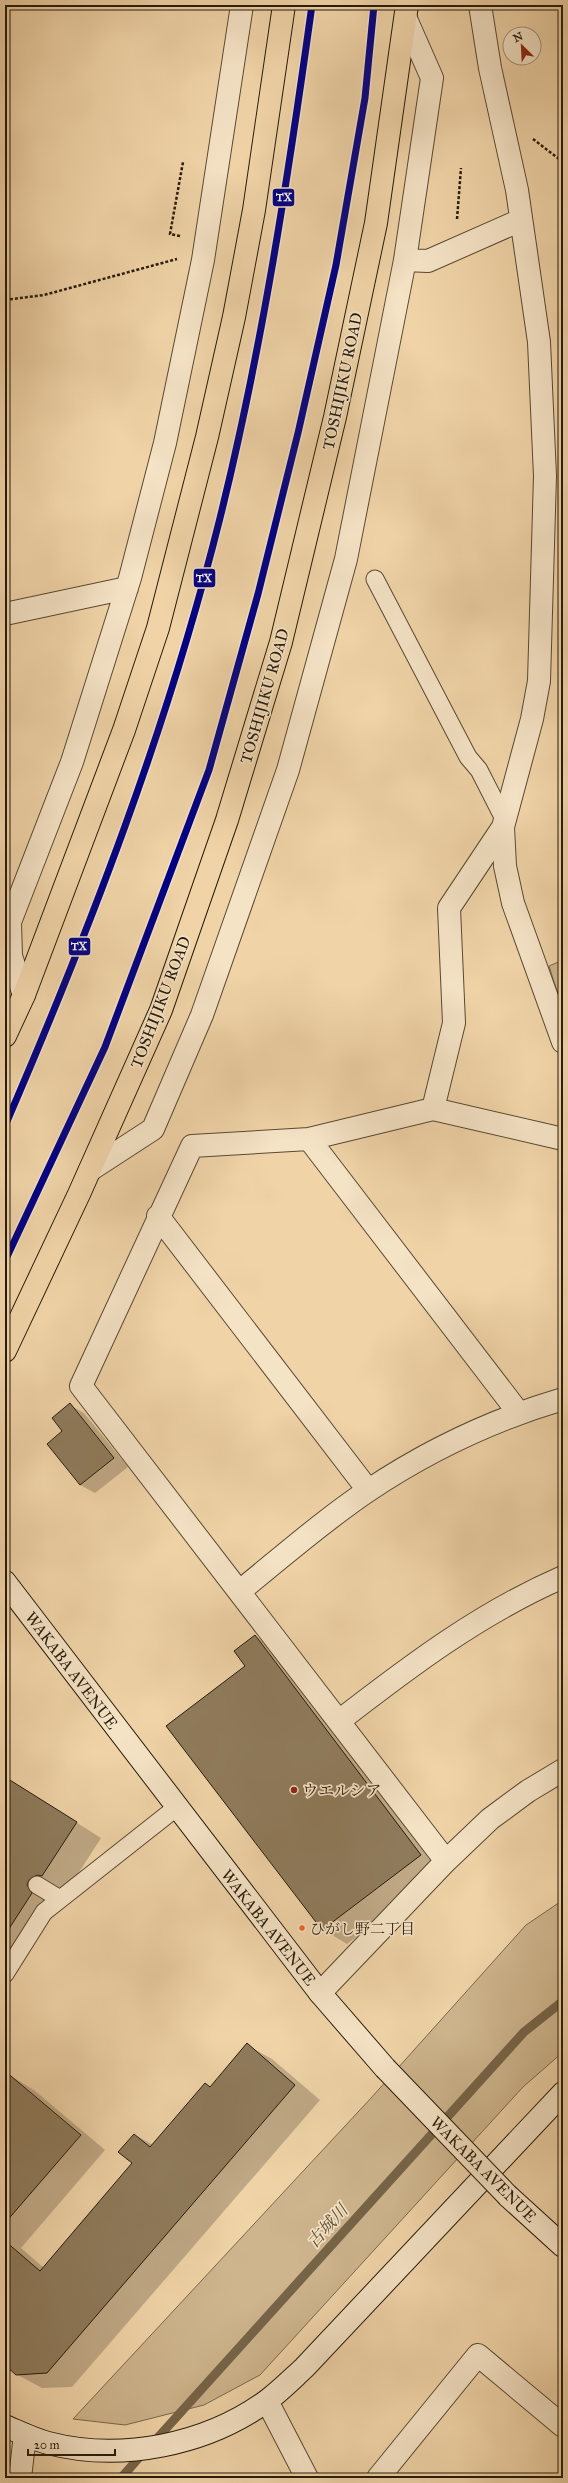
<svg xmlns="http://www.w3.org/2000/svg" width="568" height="2483" font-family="'IM FELL Great Primer','Noto Serif JP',serif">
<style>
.green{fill:#ceb58d;stroke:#7a684c}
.shadow{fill:#0003}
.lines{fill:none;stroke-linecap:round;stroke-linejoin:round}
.stream{stroke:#766448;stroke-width:9}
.building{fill:#8f7b5c;stroke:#261b0a}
.lane-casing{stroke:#584932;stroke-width:19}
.street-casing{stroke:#584932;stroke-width:24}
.secondary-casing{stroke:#261b0a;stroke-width:24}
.primary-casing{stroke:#261b0a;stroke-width:24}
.path{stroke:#261b0a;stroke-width:2.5;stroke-dasharray:3 2;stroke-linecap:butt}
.lane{stroke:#f5e3c6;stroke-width:17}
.street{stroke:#f5e3c6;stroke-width:22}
.secondary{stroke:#f5e3c6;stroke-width:22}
.primary{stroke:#f0d4a8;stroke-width:22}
.secondary-bridge-casing{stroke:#261b0a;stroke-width:24;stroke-linecap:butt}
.secondary-bridge{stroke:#f5e3c6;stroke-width:22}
.rail-1-casing{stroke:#f5e3c6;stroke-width:10}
.rail-1{stroke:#000084;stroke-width:7}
.poi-dot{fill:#8f2418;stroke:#f5e3c6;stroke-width:1.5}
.bus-dot{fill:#f26522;stroke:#f5e3c6;stroke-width:1.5}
.labels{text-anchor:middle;stroke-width:3.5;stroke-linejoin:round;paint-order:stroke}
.bus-label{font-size:15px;fill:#261b0a;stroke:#f5e3c6;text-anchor:start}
.street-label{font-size:16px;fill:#261b0a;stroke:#f5e3c6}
.poi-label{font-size:16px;fill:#261b0a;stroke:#f5e3c6;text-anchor:start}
.water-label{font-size:17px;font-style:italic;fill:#5b4c34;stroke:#f5e3c6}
.line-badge{stroke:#f5e3c6;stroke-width:1.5}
.badge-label{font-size:11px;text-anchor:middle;font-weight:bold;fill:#fff}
</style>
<rect width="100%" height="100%" fill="#f0d4a8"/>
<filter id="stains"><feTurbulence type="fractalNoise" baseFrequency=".005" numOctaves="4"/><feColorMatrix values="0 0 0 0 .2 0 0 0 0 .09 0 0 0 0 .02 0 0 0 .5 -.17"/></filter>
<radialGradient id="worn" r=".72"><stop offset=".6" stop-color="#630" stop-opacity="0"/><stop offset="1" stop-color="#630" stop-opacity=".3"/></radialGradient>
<!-- green -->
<path class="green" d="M563,960V1010L549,966Z
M563,1900V2052L523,2087L260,2375L204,2405L125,2425L73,2419L371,2098L526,1925Z"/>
<!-- shadow -->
<path class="shadow" d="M70,1405L84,1413L128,1467L95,1493L80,1485L63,1431Z
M255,1636L280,1651L446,1869L347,1944L322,1929L246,1666Z
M5,1777L101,1838L5,1988Z
M247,2045L272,2059L320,2100L72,2387L42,2388L16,2374L5,2364V2080L9,2075L34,2090L105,2150L21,2248L44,2268L134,2163L135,2135L153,2145L205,2084L211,2087Z"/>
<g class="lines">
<!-- stream -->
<path class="stream" d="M153,2443L524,2032L563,2001
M121,2478L144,2452"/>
</g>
<!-- building -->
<path class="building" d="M70,1403L114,1458L80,1485L47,1444L62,1431L52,1418Z
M255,1635L421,1855L322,1930L166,1726L245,1666L234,1651Z
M5,1777L77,1822L42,1876L37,1875L29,1880L27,1885L32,1893L5,1935Z
M247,2043L295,2085L47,2373L16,2375L5,2365V2241L40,2271L132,2163L118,2152L134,2134L150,2147L205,2083L210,2087Z
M5,2071L81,2135L5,2223Z"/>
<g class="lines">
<!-- lane casing -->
<g class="lane-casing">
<path id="lane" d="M375,579L468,757L479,770L505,821
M37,1885L60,1899
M5,1974L44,1912L177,1807"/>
</g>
<!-- street casing -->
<g class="street-casing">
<path id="street" d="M480,5L490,68L517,190L539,342L545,476L539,681L532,719L503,827L505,866L513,903L563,1042
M405,260L428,261L521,220
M5,614L127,588
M24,995L11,956L10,922L72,762L130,578L165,443L203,260L242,5
M433,1109L454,1023L449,908L503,827
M309,1139L518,1412
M90,1170L153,1129L202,1015L288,770L346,559L405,260L432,78L406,19
M158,1216L368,1490
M240,1591C282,1557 324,1520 369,1490C429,1450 495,1419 563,1399
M339,1721C410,1666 480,1613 563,1577
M446,1861L81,1386L192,1146L309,1139L433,1109L563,1139
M320,1993L446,1861L490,1819L528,1791L563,1770
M267,2401L307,2478
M20,2478L25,2435
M378,2478L478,2355L563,2426"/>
</g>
<!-- secondary casing -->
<g class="secondary-casing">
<path id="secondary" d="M5,1582L320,1993L385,2068
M508,2196L563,2246
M5,2426C19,2432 33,2439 48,2443C121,2462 207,2445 268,2400C280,2391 292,2379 304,2368L563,2093"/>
</g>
<!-- primary casing -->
<g class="primary-casing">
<path id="primary" d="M5,1036L24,995L124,730L158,628L207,437L234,317L254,210L284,5
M5,1351L79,1194L161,1010L227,820L281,642L335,417L376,223L407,5"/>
</g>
<!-- path -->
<path class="path" d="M533,139L563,162
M457,219L461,168
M180,236L170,234L183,162
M5,300L44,295L177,259"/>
<!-- lane -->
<use href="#lane" class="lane"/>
<!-- street -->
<use href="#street" class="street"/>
<!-- secondary -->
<use href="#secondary" class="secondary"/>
<!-- primary -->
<use href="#primary" class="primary"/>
<!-- secondary-bridge casing -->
<g class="secondary-bridge-casing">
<path id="secondary-bridge" d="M385,2068L508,2196"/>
</g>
<!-- secondary-bridge -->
<use href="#secondary-bridge" class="secondary-bridge"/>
<!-- rail-1 casing -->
<g class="rail-1-casing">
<path id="rail-1" d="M5,1126C90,929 168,727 220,518C262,349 288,178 312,5
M5,1261L105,1047L209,770L258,594L298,433L336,265L365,98L374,5"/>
</g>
<!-- rail-1 -->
<use href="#rail-1" class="rail-1"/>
</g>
<!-- markers -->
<circle class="poi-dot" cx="294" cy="1790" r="4"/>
<circle class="bus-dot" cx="302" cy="1928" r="3.5"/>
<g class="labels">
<!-- bus labels -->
<g class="bus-label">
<text x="310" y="1934">ひがし野二丁目</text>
</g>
<!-- street labels -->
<g class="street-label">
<text transform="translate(342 381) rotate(-78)" y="6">TOSHIJIKU ROAD</text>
<text transform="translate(264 696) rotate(-74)" y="6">TOSHIJIKU ROAD</text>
<text transform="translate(160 1002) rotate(-69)" y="6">TOSHIJIKU ROAD</text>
<text transform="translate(72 1670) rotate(53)" y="6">WAKABA AVENUE</text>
<text transform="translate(269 1927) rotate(52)" y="6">WAKABA AVENUE</text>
<text transform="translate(484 2169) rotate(45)" y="6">WAKABA AVENUE</text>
</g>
<!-- poi labels -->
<g class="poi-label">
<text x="302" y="1796">ウエルシア</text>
</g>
<!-- water labels -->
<g class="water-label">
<text transform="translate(327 2226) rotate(-48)" y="6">古城川</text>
</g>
</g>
<g class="line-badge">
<rect x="272" y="188" width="23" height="19" rx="4" fill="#000084"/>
<rect x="193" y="568" width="23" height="20" rx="4" fill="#000084"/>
<rect x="68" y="937" width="23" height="19" rx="4" fill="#000084"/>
</g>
<g class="badge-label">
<text x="284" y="201">TX</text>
<text x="204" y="582">TX</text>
<text x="79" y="950">TX</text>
</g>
<!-- margin -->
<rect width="568" height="2483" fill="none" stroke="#f0d4a8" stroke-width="20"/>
<rect x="6" y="6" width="556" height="2471" fill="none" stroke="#261b0a" stroke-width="2"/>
<rect x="10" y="10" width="548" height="2463" fill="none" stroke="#261b0a"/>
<!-- north arrow -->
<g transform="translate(522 46) rotate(336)"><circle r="19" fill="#f5e3c6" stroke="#a2937b"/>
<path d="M0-3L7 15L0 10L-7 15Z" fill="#8f2418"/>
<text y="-6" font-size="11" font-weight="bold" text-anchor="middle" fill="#261b0a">N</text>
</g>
<!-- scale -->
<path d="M28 2449v6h87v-6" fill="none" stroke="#261b0a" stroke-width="2"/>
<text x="34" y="2449" font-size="12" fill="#261b0a" stroke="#f5e3c6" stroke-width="3" paint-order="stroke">20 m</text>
<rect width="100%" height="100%" filter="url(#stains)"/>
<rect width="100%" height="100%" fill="url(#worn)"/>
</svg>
